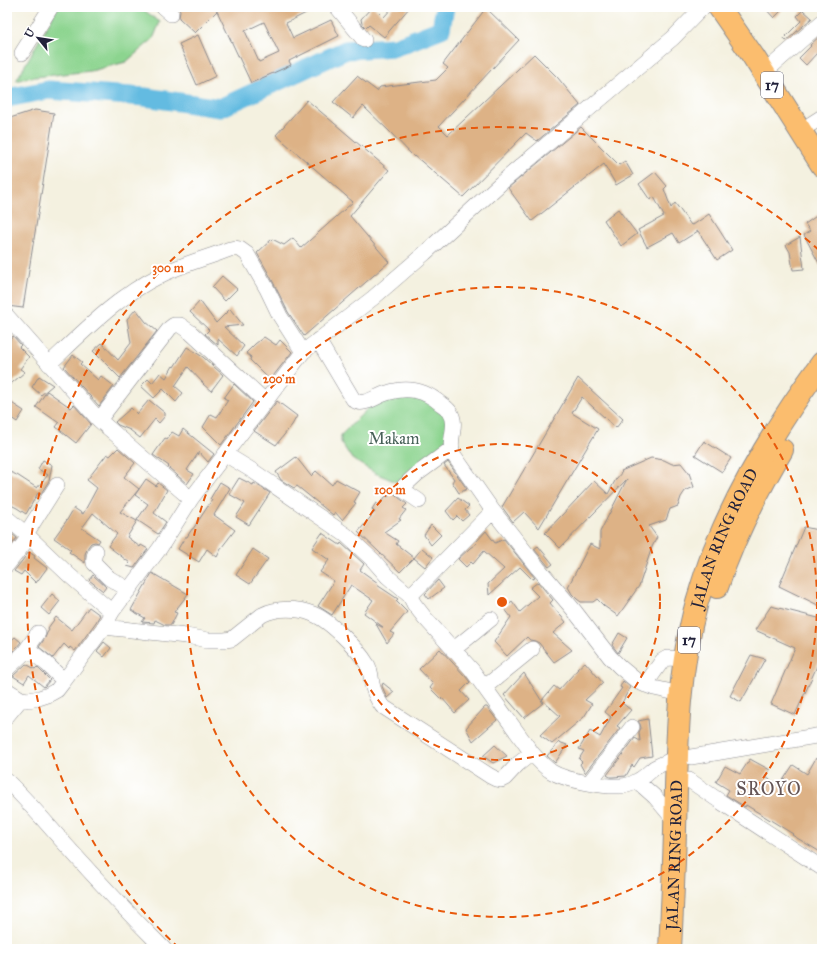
<svg xmlns="http://www.w3.org/2000/svg" width="829" height="956" font-family="'IM FELL Great Primer',serif">
<style>
.green{fill:#8cd48f;stroke:#577b65}
.lines{fill:none;stroke-linecap:round;stroke-linejoin:round}
.river{stroke:#64bbe1;stroke-width:19}
.building{fill:#ddb286;fill-rule:evenodd}
.minor-casing{stroke:#8b8a8e;stroke-width:16}
.highway-casing{stroke:#8b8a8e;stroke-width:24}
.minor{stroke:#fff;stroke-width:15}
.highway{stroke:#fbbd6e;stroke-width:22}
.ring{fill:none;stroke:#e8590c;stroke-width:2;stroke-dasharray:7 5}
.labels{text-anchor:middle;stroke-width:4;stroke-linejoin:round;paint-order:stroke}
.shield{fill:#fff;stroke:#646476;stroke-width:1}
.shield-label{font-size:15px;font-weight:bold;fill:#22223b}
.park-label{font-size:16px;fill:#476058;stroke:#fff}
.street-label{font-size:16px;fill:#22223b;stroke:#fff}
.quarter-label{font-size:18px;letter-spacing:1px;fill:#635455;stroke:#fff}
.centre{fill:#e8590c;stroke:#fff;stroke-width:2}
.ring-label{font-size:12px;text-anchor:middle;font-weight:bold;fill:#e8590c;stroke:#fff;stroke-width:4;stroke-linejoin:round;paint-order:stroke}
</style>
<rect width="100%" height="100%" fill="#fff"/>
<filter id="ink" filterUnits="userSpaceOnUse"><feTurbulence type="fractalNoise" baseFrequency=".025" numOctaves="2"/><feDisplacementMap in="SourceGraphic" scale="8" xChannelSelector="R" yChannelSelector="G"/><feConvolveMatrix kernelMatrix="1 2 1 2 8 2 1 2 1" color-interpolation-filters="sRGB"/></filter>
<filter id="wash" filterUnits="userSpaceOnUse"><feTurbulence type="fractalNoise" baseFrequency=".012" numOctaves="4" result="noise"/><feDisplacementMap in="SourceGraphic" scale="16" xChannelSelector="R" yChannelSelector="G"/><feGaussianBlur stdDeviation="0.9" result="paint"/><feColorMatrix in="noise" values="0 0 0 0 0 0 0 0 0 0 0 0 0 0 0 0 0 1.4 0 .05"/><feComposite in="paint" operator="in"/></filter>
<g filter="url(#wash)">
<rect width="100%" height="100%" fill="#f4f1e0"/>
<!-- green -->
<path class="green" d="M58,7H120L125,10C138,1 149,15 160,22L153,39L126,62L91,71L26,78L16,81Z
M421,396L449,416L447,447L401,484L375,473L352,459L341,442V435L370,406L396,397Z"/>
<g class="lines">
<!-- river -->
<path class="river" d="M7,98L48,90L145,97L220,108L346,50L395,47L441,29L445,7"/>
</g>
<g id="blocks">
<!-- building -->
<path class="building" d="M177,7H318L286,23L293,38L331,20L339,36L289,61L291,65L251,83L217,11L195,33L179,18L180,11ZM264,22L279,53L259,62L245,31Z
M372,7H374L384,17L393,7H410L384,37L369,25L366,28L362,24L361,19Z
M764,7H785L774,18Z
M486,8L519,40L439,126L448,135L534,54L558,78L580,105L537,141L526,133L463,197L415,156L414,157L389,131L363,106L353,118L333,102L357,76L377,91L380,87L436,80L448,68L443,64Z
M803,10L812,18L786,41L784,38L801,21L797,16Z
M822,34V58L817,53L806,65L799,58L811,46L810,45Z
M198,35L216,76L197,85L179,44Z
M307,100L389,170L350,216L389,262L304,336L288,312L270,276L257,253L272,239L284,245L293,238L301,248L353,202L276,135Z
M35,110L54,113L23,308L7,306V119Z
M581,127L619,165L625,161L633,175L616,185L604,164L532,221L508,188Z
M655,172L667,186L664,189L671,208L675,203L691,225L693,224V225L709,214L732,250L717,260L698,231L679,243L673,233L647,247L638,230L664,216L654,197L650,200L639,184Z
M618,209L637,234L621,246L604,220Z
M822,212V269L804,235L810,231L805,224Z
M800,237L804,269L793,270L790,252L786,245Z
M222,276L237,289L225,301L212,287Z
M200,301L216,323L230,309L243,325L224,327L244,346L237,356L218,339V345L205,334L209,330L190,312Z
M136,309L146,322L157,331L120,378L93,351L102,343L118,360L131,343L127,319Z
M13,336L21,345L19,347L29,357L20,369L25,372L7,387V344Z
M264,337L276,345L280,340L292,352L270,380L250,360L251,357L246,353L255,344Z
M187,347L203,357L223,375L211,391L203,384H204L188,367L175,386L183,393L176,402L163,389L154,398L141,386L148,379L152,383L160,373L166,378L173,366L174,367Z
M73,355L82,362L80,364L98,380L101,376L114,386L99,406L64,367Z
M39,376L53,385L41,395L32,387Z
M578,378L623,419L616,428L582,397L572,413L598,429L539,528L524,512L513,522L502,507Z
M234,384L253,402L221,445L203,427L211,414L217,417L228,400L224,398Z
M47,391L71,408L74,405L91,424L76,443L56,427L59,423L36,407Z
M7,400L24,411L17,422L7,415Z
M149,400L165,413V416L159,423L155,419L140,438L130,430L118,425L115,422L131,408L137,414Z
M277,401L297,416L292,425L276,445L254,431Z
M183,429L214,454L208,462L199,452L187,470L194,474L187,484L168,467L169,466L153,455L165,438L167,439L172,432L179,436Z
M704,441L731,458L722,472L695,455Z
M118,448L135,463L124,477L139,489L120,512L137,521L127,537L140,547L141,545L148,549L134,568L127,566L130,563L108,546L117,534L93,513L82,528L100,540L98,543L95,542L91,543L88,547L85,554V563L69,552L71,550L54,538L67,520L74,508L83,514L97,488L87,480L107,454L110,456Z
M296,457L311,476L316,471L332,485L336,479L360,492L354,502L356,503L342,520L335,512L333,515L297,486L294,488L281,480L276,472Z
M651,458L664,460L672,464L681,463L689,473L694,487L685,491L681,497L678,506L670,509L666,520L649,526L657,537L652,547L639,586L618,616L604,606L597,599L593,602H581L577,599L572,594L568,587L590,544L600,549V532L627,479L560,548L545,533L594,481L608,494L616,479L622,472L621,471Z
M43,460L52,465L49,481L40,495L38,493L26,514L17,508L7,503V471L17,475L37,488L48,475L38,469Z
M448,462L467,489L459,493L452,482L454,479L444,465Z
M239,478L253,485L254,483L270,493L249,525L236,517L245,503L229,494Z
M146,479L156,486L158,483L167,490L154,513L166,522L158,534L137,520L148,504L135,495Z
M220,482L230,488L214,515L235,530L222,547L217,557L207,549L199,562L178,549L185,537H187L192,529H193L212,500L210,499Z
M394,488V493L398,497L407,504L403,508L406,510L399,519L401,520L384,532L398,541L396,544L414,558L400,572L358,532L375,512L372,509L376,503L379,505L386,496L388,497Z
M458,498L469,506L465,510L469,515L462,521L457,516L453,520L446,511Z
M431,525L441,535L431,545L424,535Z
M804,527L822,531V607L779,586Z
M7,530L17,538L9,548L7,547Z
M486,531L495,543L504,539L535,578L532,579L520,567L489,595L488,584L504,569L484,551L473,564L471,562L466,567L458,559L470,548L477,543L476,542Z
M322,533L340,545L341,543L364,564L360,570L378,583L377,585L398,599L396,601L407,612L390,632L394,634L387,643L376,624L382,627H383L364,613L373,600L351,585L332,615L318,606L334,581L320,572L329,560L312,548Z
M538,546L553,564L549,567L534,549Z
M422,548L433,557L425,567L414,558Z
M253,549L268,559L250,584L236,575Z
M29,552L35,556L34,558L47,568L36,583L24,571L21,575L14,571Z
M152,573L188,594L174,612L177,613L171,625H165L155,620L154,623L142,622L145,618L131,610Z
M93,575L106,587L103,591L89,580Z
M438,580L444,588L429,599L425,594Z
M538,582L553,600L550,603L566,622L553,633L572,650L554,662L539,643L535,641L530,640L527,637L507,656L494,642L511,617L504,608L512,601L520,612L538,596L530,588Z
M52,594L60,601L49,615L41,608Z
M771,606L822,619V655L795,715L771,704L795,648L755,630Z
M89,607L100,615L96,622L75,651L70,647L69,649L64,644L53,658L39,647L45,638L47,633L49,630L48,628L56,617L72,630Z
M619,633L627,638L618,653L612,645Z
M15,637L21,642L17,647L11,653L7,649V644Z
M104,642L111,648L104,657L97,651Z
M440,649L465,676L470,682L461,691L469,700L455,713L442,698L441,699L430,688L433,684L419,669Z
M751,655L765,659L741,702L730,696Z
M585,662L603,683L585,700L592,704L584,717L552,744L540,735L560,716L542,700L554,686L559,690L578,669H577Z
M26,664L35,669L37,667L50,680L44,687L29,675L24,683L13,676Z
M524,673L543,703L524,718L504,695Z
M623,681L630,687L622,703L631,710L617,726L620,728L585,773L580,764L582,762L579,759L584,751L579,749L590,731L600,737L611,717L605,712L622,688L620,687Z
M383,683L394,692L387,698L382,686Z
M485,707H487L497,720L473,741L466,728Z
M648,719L652,756L640,758L634,767L632,765L626,776L613,777H610L607,775L635,738L640,741L639,732L641,728L640,724L638,721Z
M559,742L567,745L555,763L547,756Z
M495,745L507,756L493,763L483,756Z
M816,758L822,761V853L792,835L793,834L746,805L745,807L726,795L729,790L716,782L725,766L740,774L750,759L770,770L765,777L780,785L793,765L807,774Z"/>
</g>
</g>
<g filter="url(#ink)">
<use href="#blocks" fill-opacity="0" stroke="#8b8a8e" stroke-width="1"/>
<g class="lines">
<!-- minor casing -->
<g class="minor-casing">
<path id="minor" d="M163,7L171,14
M337,7L364,40
M22,53L51,7
M773,65L822,22
M811,124L822,117
M7,316L99,420L191,499
M318,340L353,399C356,402 360,403 364,402C372,401 379,395 387,393C408,386 425,390 441,404C444,406 448,409 450,412C459,426 447,440 453,454L493,511L538,568L573,609L610,657L620,667L638,682L654,688L681,694
M49,364C84,331 118,296 161,275C183,264 207,258 230,249L235,248L240,249L247,254L267,289L280,316L303,352
M99,420L170,328L174,325H180L190,332L265,401
M225,454L253,471L346,535L373,560L387,576L410,596L414,604L425,618L472,670L532,753C538,760 544,767 552,772C565,780 604,787 620,786C626,786 632,784 637,781C644,778 649,772 654,768C661,764 669,761 676,758
M419,501L403,490L404,486L417,474L451,449
M7,518L26,534L69,575L112,612
M26,534L57,485
M96,551C94,555 93,558 94,563L109,578L129,590
M7,565L29,537
M410,596L493,511
M104,627L186,636L208,640H225L232,639L262,615C277,607 298,608 313,614C329,620 358,649 367,664C371,670 371,677 372,684C374,693 377,699 382,706L490,776L496,779L501,780L505,778L518,764L532,753
M28,649L47,664L64,681
M453,650L491,619
M7,669L24,653L38,633
M645,685L662,661L667,658L686,659
M485,687L532,649
M7,690L21,699L28,700L39,698L48,695L57,690L64,681L104,627L112,612L160,548L191,499L303,352L373,298L425,253L501,183L673,38L703,7
M7,716L21,699
M691,757L822,735
M689,780L721,802L822,868
M7,781C28,801 46,823 65,844C97,880 130,915 164,949
M637,781L655,797L675,821
M589,783L632,727"/>
</g>
<!-- highway casing -->
<g class="highway-casing">
<g id="highway">
<path d="M719,7L753,56L822,165"/>
<path d="M717,587C733,538 756,494 782,450"/>
<path id="s1" d="M670,949C672,910 674,870 675,831C677,754 676,677 697,602C703,583 708,564 716,546C742,482 781,419 822,363"/>
</g>
</g>
<!-- minor -->
<use href="#minor" class="minor"/>
<!-- highway -->
<use href="#highway" class="highway"/>
</g>
</g>
<!-- distance rings -->
<g class="ring">
<circle cx="502" cy="602" r="158"/>
<circle cx="502" cy="602" r="315"/>
<path d="M179 948A473 473 0 0 1 822 253"/>
</g>
<g class="labels">
<!-- shield labels -->
<g class="shield">
<rect x="761" y="72" width="22" height="26" rx="3"/>
<rect x="678" y="627" width="22" height="26" rx="3"/>
</g>
<g class="shield-label">
<text x="772" y="90">17</text>
<text x="689" y="645">17</text>
</g>
<!-- park labels -->
<g class="park-label">
<text x="394" y="444">Makam</text>
</g>
<!-- street labels -->
<g class="street-label">
<text dy="6" stroke="none"><textPath href="#s1" startOffset="418">JALAN RING ROAD</textPath></text>
<text dy="6" stroke="none"><textPath href="#s1" startOffset="94">JALAN RING ROAD</textPath></text>
</g>
<!-- quarter labels -->
<g class="quarter-label">
<text x="769" y="795">SROYO</text>
</g>
</g>
<circle cx="502" cy="602" r="6" class="centre"/>
<g class="ring-label">
<text x="168" y="272">300 m</text>
<text x="279" y="383">200 m</text>
<text x="390" y="494">100 m</text>
</g>
<!-- margin -->
<rect width="829" height="956" fill="none" stroke="#fff" stroke-width="24"/>
<!-- north arrow -->
<g transform="translate(38 38) rotate(300)" stroke="#ffffff" stroke-width="3" paint-order="stroke">
<path d="M0-3L7 15L0 10L-7 15Z" fill="#22223b"/>
<text y="-6" font-size="11" font-weight="bold" text-anchor="middle" fill="#22223b">U</text>
</g>
</svg>
